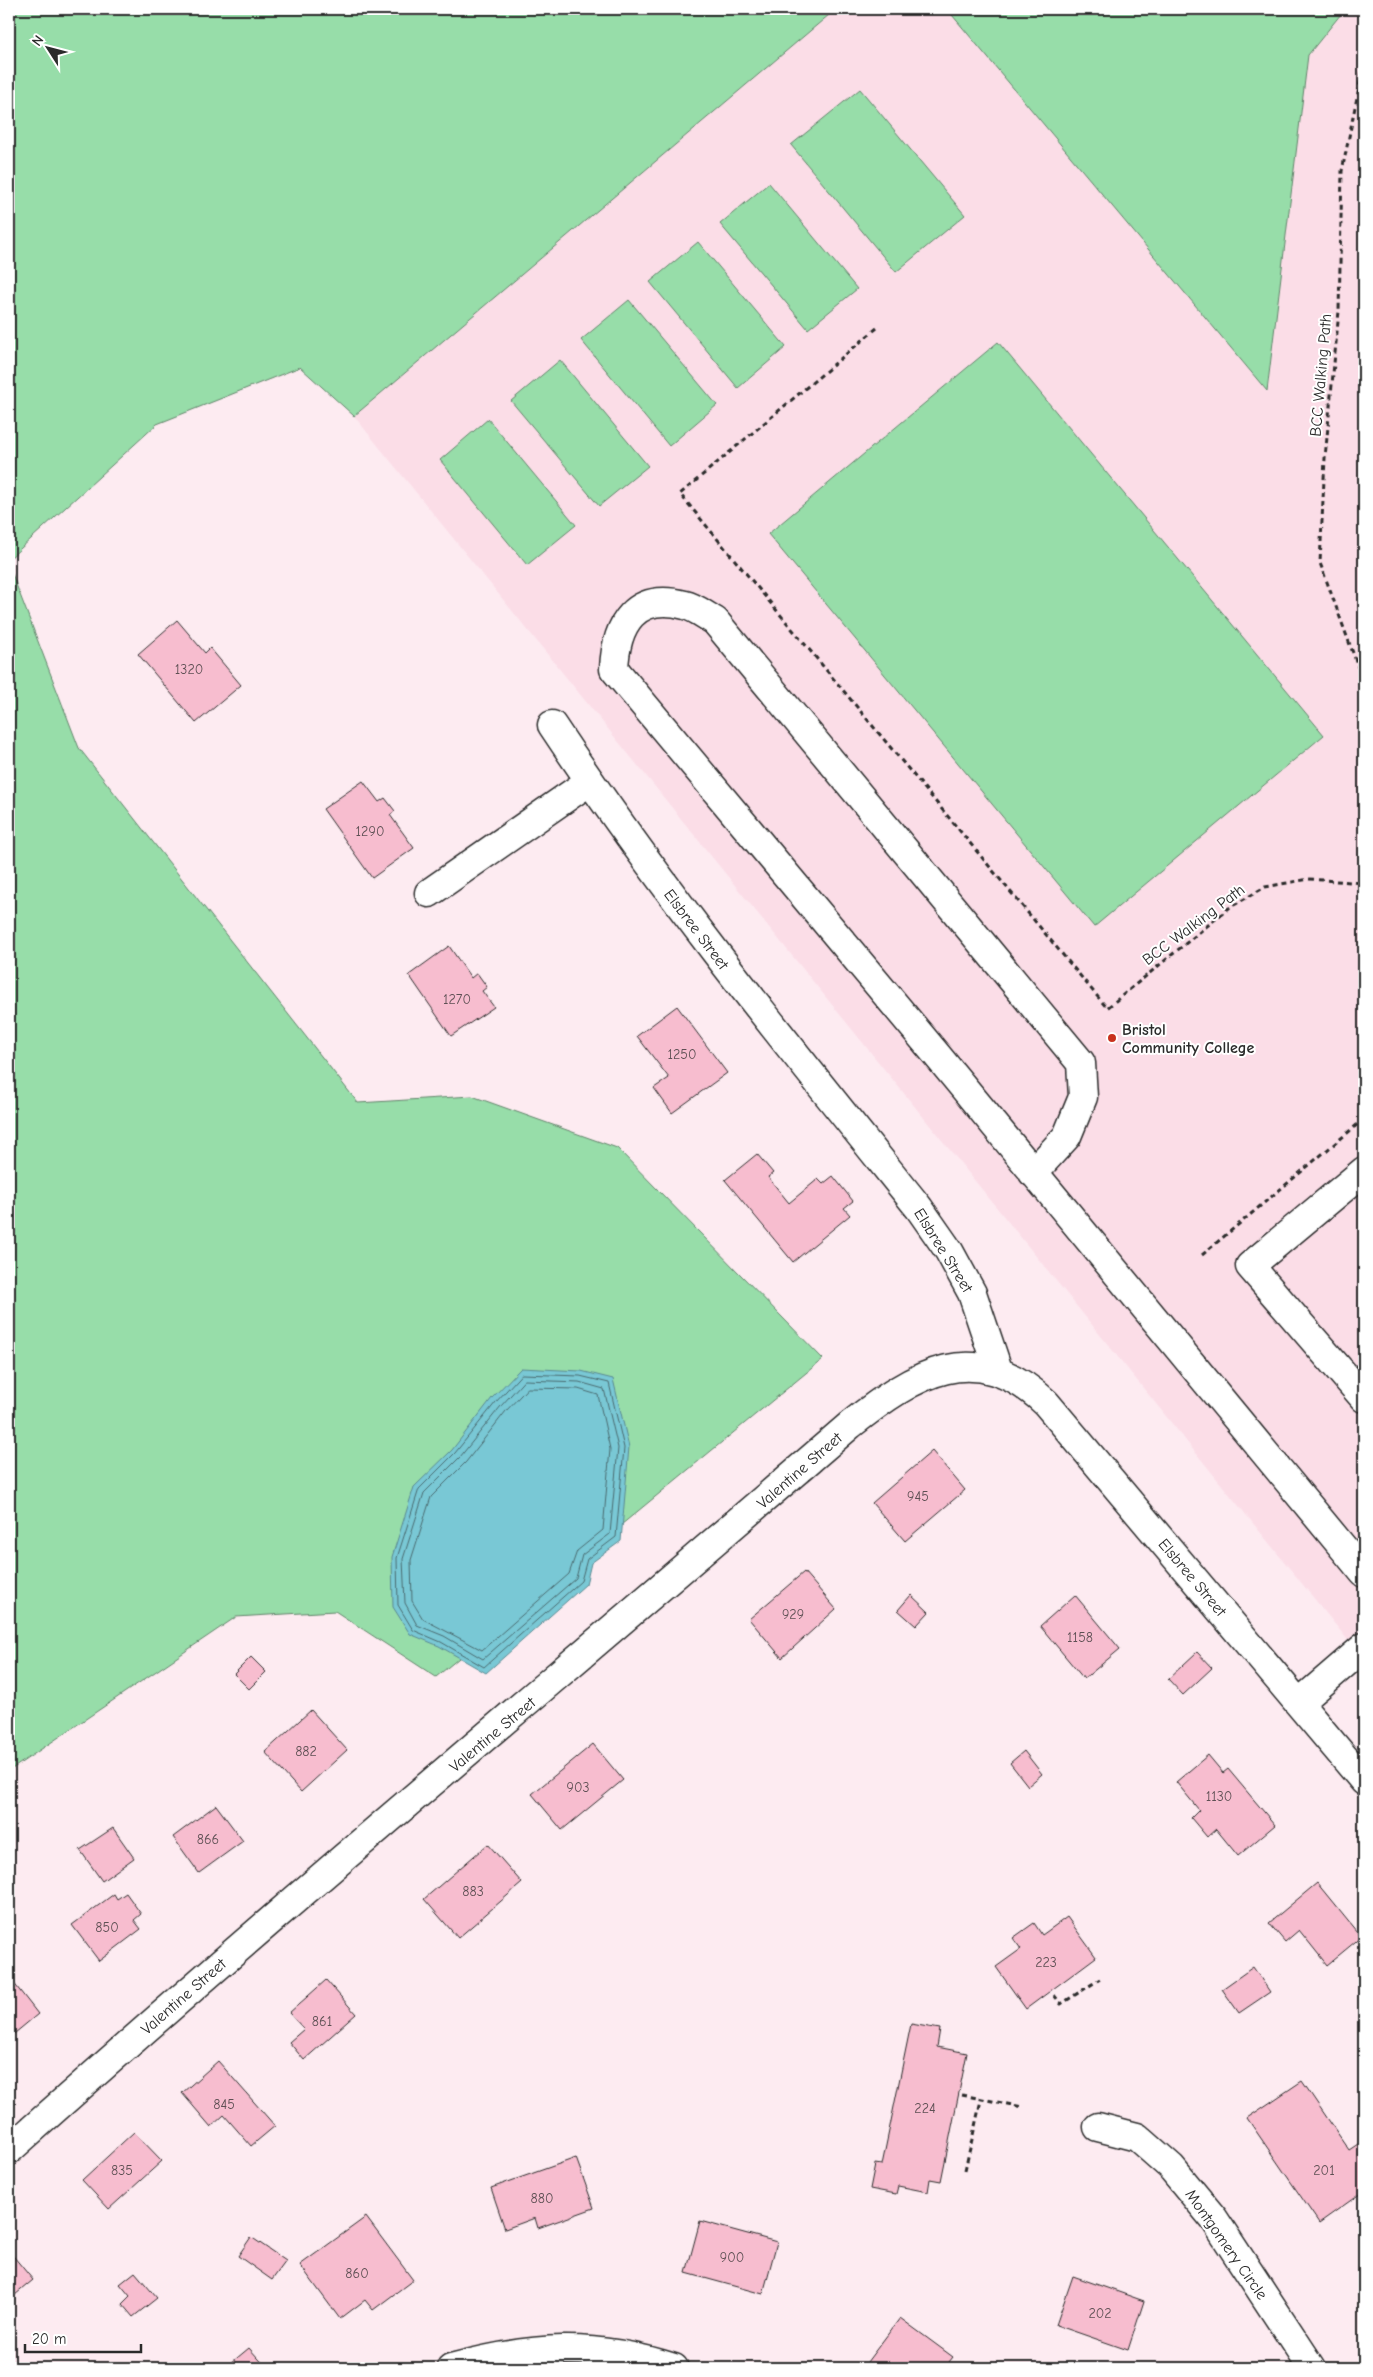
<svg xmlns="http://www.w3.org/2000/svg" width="1373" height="2377" font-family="'Comic Neue',sans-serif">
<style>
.built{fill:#fbdde7}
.green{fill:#97dda9;stroke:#61846a}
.water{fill:#79c8d5;stroke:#5a8991}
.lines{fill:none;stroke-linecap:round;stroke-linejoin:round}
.shore{stroke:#4a6a6f;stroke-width:1}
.building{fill:#f7bdcf;stroke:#2b2b2b}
.minor-casing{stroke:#2b2b2b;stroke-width:31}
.path{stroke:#2b2b2b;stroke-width:3;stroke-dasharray:5 4;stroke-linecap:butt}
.minor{stroke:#fff;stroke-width:28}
.poi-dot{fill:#c8321e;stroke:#fff;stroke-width:2}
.labels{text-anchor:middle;stroke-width:4;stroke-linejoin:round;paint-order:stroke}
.number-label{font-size:14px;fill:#5e5054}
.street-label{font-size:16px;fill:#2b2b2b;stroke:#fff}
.poi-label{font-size:16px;font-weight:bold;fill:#2b2b2b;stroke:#fff;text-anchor:start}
</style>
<rect width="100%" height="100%" fill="#fdebf1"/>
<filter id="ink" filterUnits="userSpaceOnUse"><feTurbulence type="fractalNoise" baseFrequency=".02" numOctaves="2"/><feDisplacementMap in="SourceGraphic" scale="10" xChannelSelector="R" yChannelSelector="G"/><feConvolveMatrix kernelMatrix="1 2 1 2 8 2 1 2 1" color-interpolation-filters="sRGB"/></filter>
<g filter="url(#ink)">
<!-- built -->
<path class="built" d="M836,9H947L1267,391L1308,55L1345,9H1364V1660L354,416Z"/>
<!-- green -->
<path class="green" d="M9,9H836L354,416L300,367L157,424L9,559Z
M947,9H1345L1308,55L1267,391Z
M860,89L965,215L896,272L791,145Z
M769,183L857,289L808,329L720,224Z
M698,242L786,347L738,388L650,282Z
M629,300L717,405L669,446L581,340Z
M998,342L1324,735L1094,927L768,534Z
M560,360L648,466L599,506L511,401Z
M488,419L576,525L527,565L440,460Z
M9,566L79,748L358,1103L472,1096L617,1148L823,1359L436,1677L335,1611L236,1617L9,1771Z"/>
<!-- water -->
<path class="water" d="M521,1368L581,1371L613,1379L629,1447L621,1541L591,1563L586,1584L486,1673L439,1646L410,1634L393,1607L392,1557L414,1487L452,1450L492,1398Z"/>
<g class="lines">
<!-- shore -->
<path class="shore" d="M522,1374L580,1376L609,1383L624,1448L616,1537L587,1559L581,1581L484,1667L441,1642L413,1630L398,1605L397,1558L419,1489L455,1453L496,1402Z
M525,1380L579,1382L604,1389L618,1448L610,1534L582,1555L576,1578L483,1659L444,1636L417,1625L405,1603L403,1559L424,1493L460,1457L501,1406Z
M528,1388L578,1389L598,1395L610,1449L603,1530L577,1551L569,1574L482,1650L423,1619L412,1601L411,1560L431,1497L466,1462L506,1411Z"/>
</g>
<!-- building -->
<path class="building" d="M177,620L205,653L210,648L241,685L196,723L138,654Z
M363,781L379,802L385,798L395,811L390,815L414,848L372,878L323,809Z
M449,946L471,978L477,973L487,987L482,991L494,1007L451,1036L409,975Z
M677,1006L727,1073L672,1113L654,1088L669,1078L637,1036Z
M757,1154L773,1173L768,1177L789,1203L818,1179L823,1184L833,1176L853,1201L844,1208L850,1215L793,1262L725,1180Z
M932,1451L965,1490L905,1541L872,1503Z
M804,1572L836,1609L782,1658L749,1619Z
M911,1595L929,1612L916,1626L898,1610Z
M1075,1595L1120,1649L1084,1679L1040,1626Z
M1197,1652L1212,1668L1183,1695L1168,1679Z
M251,1657L266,1672L249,1689L234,1674Z
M311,1710L347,1750L301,1792L265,1752Z
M593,1744L623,1780L562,1830L532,1794Z
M1024,1751L1042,1774L1028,1786L1010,1763Z
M1208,1755L1223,1773L1228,1769L1275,1825L1238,1856L1216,1829L1207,1837L1191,1818L1199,1810L1176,1782Z
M216,1805L243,1841L199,1873L173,1837Z
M113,1828L134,1858L102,1881L80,1850Z
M488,1844L522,1883L458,1938L424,1899Z
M1317,1883L1361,1937L1327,1965L1299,1930L1285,1942L1269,1923Z
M126,1893L141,1914L134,1920L141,1929L99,1961L72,1925L114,1894L117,1899Z
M1067,1917L1096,1957L1026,2009L996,1967L1021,1949L1013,1938L1034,1923L1042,1935Z
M1253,1967L1270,1992L1239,2013L1222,1989Z
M9,1977L38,2014L9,2038Z
M326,1980L356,2014L304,2060L289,2042L304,2029L289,2013Z
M911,2024L940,2029L937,2047L967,2053L941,2181L930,2179L928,2192L898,2186L896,2194L870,2189L875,2164L882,2165Z
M218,2061L275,2126L251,2146L224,2115L211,2127L182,2093Z
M1302,2081L1349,2150L1361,2142L1364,2146V2191L1319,2223L1247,2118Z
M134,2132L162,2161L109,2209L82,2180Z
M576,2158L594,2208L538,2228L535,2218L505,2229L491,2188Z
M366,2217L413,2280L373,2310L365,2300L340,2319L300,2265Z
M700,2221L777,2242L763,2294L686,2273Z
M251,2237L286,2261L272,2280L238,2256Z
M9,2251L33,2280L9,2300Z
M135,2272L157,2298L133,2317L122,2304L130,2296L120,2284Z
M1073,2276L1144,2301L1128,2350L1056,2325Z
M900,2318L953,2357L949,2362L957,2368H875L867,2362Z
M249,2348L267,2368H225Z"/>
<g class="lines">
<!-- minor casing -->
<g class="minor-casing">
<path id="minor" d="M552,725C665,895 791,1049 919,1208L949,1251L972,1293L998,1370
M429,893L590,781
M1364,1171L1250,1266L1364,1398
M1033,1173L1067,1136L1083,1097L1081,1063L715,621C706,616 695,607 685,605C635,592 616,624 614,669L936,1054L1364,1573
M1299,1703L1364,1647
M1098,2127L1137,2137L1171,2167L1214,2219L1312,2368
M9,2150C285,1903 570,1667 850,1425C915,1373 975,1336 1046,1403L1364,1781
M451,2368C532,2346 594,2342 674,2368"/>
</g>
<!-- path -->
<path class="path" d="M1364,63L1342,171L1339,311L1325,458L1320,563L1364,683
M877,328L680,494L1107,1008L1229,908L1265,887L1309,879L1364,883
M1202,1255L1364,1119
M1054,1995L1061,2004L1100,1979
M962,2095L1022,2107
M965,2170L981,2100"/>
<!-- minor -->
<use href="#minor" class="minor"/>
</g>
</g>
<!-- markers -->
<circle class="poi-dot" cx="1112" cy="1038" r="5"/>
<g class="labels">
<!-- number labels -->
<g class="number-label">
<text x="189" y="674">1320</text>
<text x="370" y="836">1290</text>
<text x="457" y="1004">1270</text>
<text x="682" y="1059">1250</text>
<text x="918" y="1501">945</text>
<text x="793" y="1619">929</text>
<text x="1080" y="1642">1158</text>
<text x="306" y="1756">882</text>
<text x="578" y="1792">903</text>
<text x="1219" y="1801">1130</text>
<text x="208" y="1844">866</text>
<text x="473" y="1896">883</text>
<text x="107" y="1932">850</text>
<text x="1046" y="1967">223</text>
<text x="322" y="2026">861</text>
<text x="224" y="2109">845</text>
<text x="925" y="2113">224</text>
<text x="122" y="2175">835</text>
<text x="1324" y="2175">201</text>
<text x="542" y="2203">880</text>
<text x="732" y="2262">900</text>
<text x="357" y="2278">860</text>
<text x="1100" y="2318">202</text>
</g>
<!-- street labels -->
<g class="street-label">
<text transform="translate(1320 375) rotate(-85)" y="6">BCC Walking Path</text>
<text transform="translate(1193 924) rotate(-37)" y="6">BCC Walking Path</text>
<text transform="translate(697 929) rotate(53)" y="6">Elsbree Street</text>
<text transform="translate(944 1250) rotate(58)" y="6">Elsbree Street</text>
<text transform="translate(799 1470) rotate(-41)" y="6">Valentine Street</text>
<text transform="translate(1193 1577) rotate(50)" y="6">Elsbree Street</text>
<text transform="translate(492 1734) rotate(-40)" y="6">Valentine Street</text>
<text transform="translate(183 1996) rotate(-41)" y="6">Valentine Street</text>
<text transform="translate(1227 2244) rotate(55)" y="6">Montgomery Circle</text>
</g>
<!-- poi labels -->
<g class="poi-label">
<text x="1122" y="1035">Bristol<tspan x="1122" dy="18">Community College</tspan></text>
</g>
</g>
<!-- margin -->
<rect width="1373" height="2377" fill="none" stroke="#fff" stroke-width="30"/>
<rect x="15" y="15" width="1343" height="2347" fill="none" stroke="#2b2b2b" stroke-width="2" filter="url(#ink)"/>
<!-- north arrow -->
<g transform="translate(48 48) rotate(306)" stroke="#ffffff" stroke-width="4" paint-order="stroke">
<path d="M0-4L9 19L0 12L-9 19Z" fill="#2b2b2b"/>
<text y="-8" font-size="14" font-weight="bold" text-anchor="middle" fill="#2b2b2b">N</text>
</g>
<!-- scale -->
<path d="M25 2344v8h116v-8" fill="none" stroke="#2b2b2b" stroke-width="2.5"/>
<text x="32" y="2344" font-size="15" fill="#2b2b2b" stroke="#ffffff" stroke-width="4" paint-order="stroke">20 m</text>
</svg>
